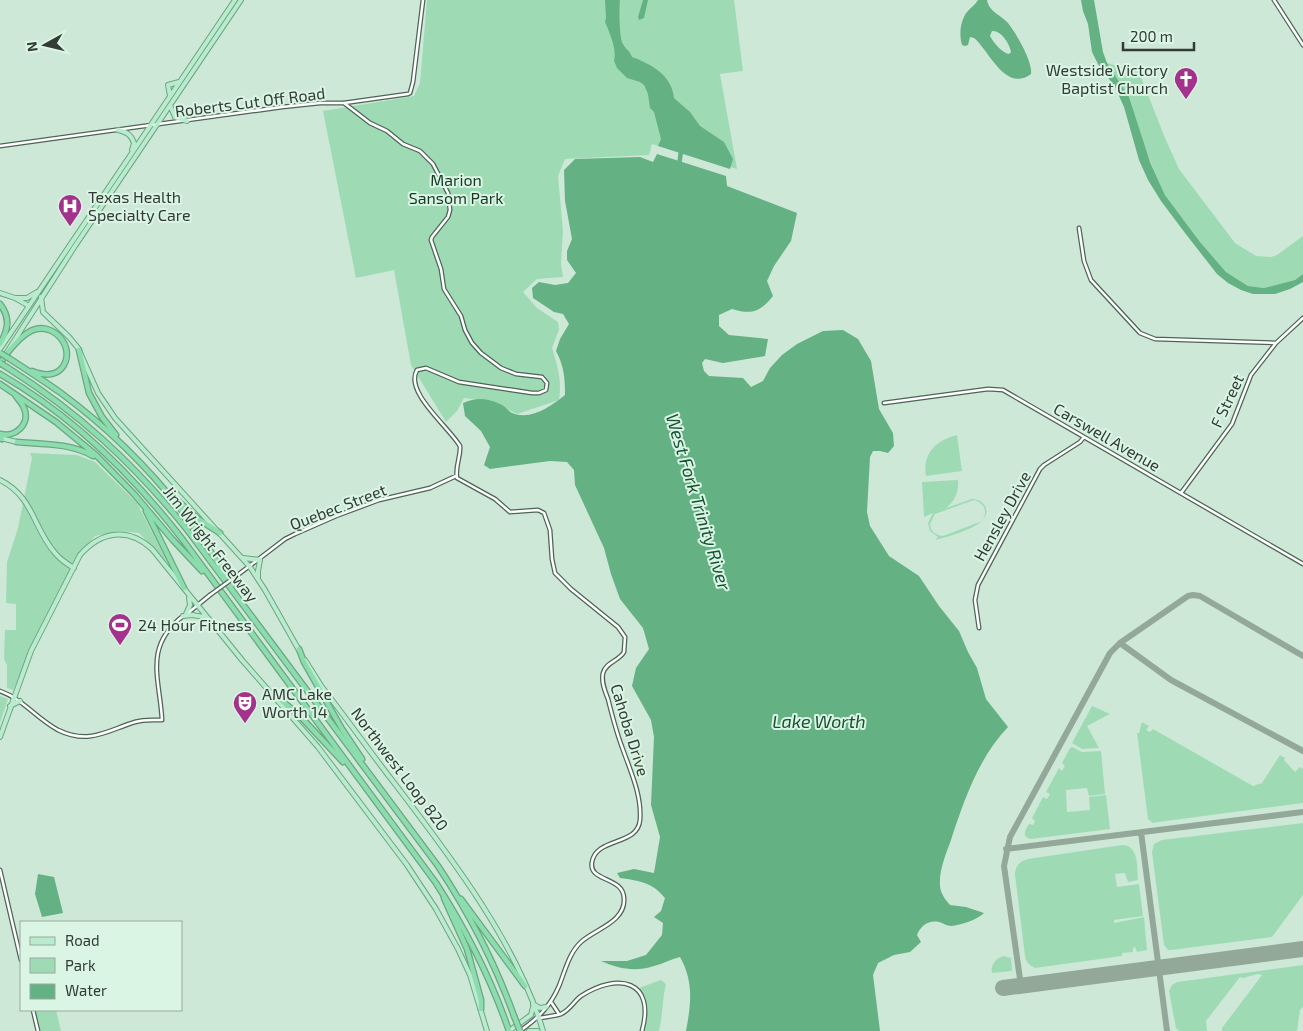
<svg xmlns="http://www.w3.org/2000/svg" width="1303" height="1031" font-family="'Exo 2',sans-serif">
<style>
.green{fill:#9edbb5;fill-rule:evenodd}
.water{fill:#64b184;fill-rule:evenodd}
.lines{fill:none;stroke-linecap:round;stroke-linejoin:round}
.river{stroke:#64b184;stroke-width:4.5}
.taxiway{stroke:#94a89a;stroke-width:6}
.runway{stroke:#94a89a;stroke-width:16}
.minor-casing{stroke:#4d6456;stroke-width:5}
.major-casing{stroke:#6ca583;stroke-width:6}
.highway-casing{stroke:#6ca583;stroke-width:7}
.minor{stroke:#fff;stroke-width:2.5}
.major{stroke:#baebce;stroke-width:4}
.highway{stroke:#8cddad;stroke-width:4.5}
.minor-bridge-casing{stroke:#4d6456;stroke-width:5;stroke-linecap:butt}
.highway-bridge-casing{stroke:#6ca583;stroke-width:7;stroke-linecap:butt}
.minor-bridge{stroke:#fff;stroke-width:2.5}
.highway-bridge{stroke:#8cddad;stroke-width:4.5}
.labels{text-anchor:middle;stroke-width:4;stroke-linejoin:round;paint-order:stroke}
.poi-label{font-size:16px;fill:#323c35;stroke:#dbf5e4;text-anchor:start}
.street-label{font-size:16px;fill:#323c35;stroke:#dbf5e4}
.park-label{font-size:16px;fill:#163825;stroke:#dbf5e4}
.water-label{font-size:18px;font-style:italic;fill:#185235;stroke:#dbf5e4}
</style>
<rect width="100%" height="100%" fill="#cee8d7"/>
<!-- green -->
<path class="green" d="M427,0H734L743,71L720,74L737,169L652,144L649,155L565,159L558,176L563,231L561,263L563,277L537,279L523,292L537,308L558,322L559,330L552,348C558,367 562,381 559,400L517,414L489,401L464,398L457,411L446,422L411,365L394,270L356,278L323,111L414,96L420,83Z
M1107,63L1139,72L1165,138L1179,169L1235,243L1256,256L1271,257L1277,255L1303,236V274L1295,280L1264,288L1248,286L1226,272L1200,242L1165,195L1144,147L1129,97Z
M957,435L962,471L926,476C922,453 937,440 957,435Z
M30,453L77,455L95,462L137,503L168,563L139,533L119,531L95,536L80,553L13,690L7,688V665L4,659L5,630H16V604L6,603L7,562L18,528L32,458Z
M958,480C959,492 955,501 946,508L972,499C977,499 982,501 985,506C995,526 948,536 935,540L938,537L930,531L928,523L933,513L924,517L922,482ZM974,500C985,503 988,512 982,521L943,536C935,535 931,532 930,524L935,514Z
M0,696L8,699L0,723Z
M1092,706L1110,714L1087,726L1099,748L1082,749L1072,743Z
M1142,722L1149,726L1146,730L1150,732L1153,729L1253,786L1262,783L1280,755L1285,758L1284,760L1295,772L1300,767L1303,769V803L1158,822L1153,823L1148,819L1137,733H1139Z
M1072,747L1082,752L1101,751L1105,794L1089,796L1087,788L1066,790L1067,812L1090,810L1089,797L1106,795L1110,829L1031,839C1021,837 1025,830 1029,824L1033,825L1035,821L1032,818L1043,797L1047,799L1050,794L1046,792L1059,768L1062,771L1065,766L1062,763L1070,748Z
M1303,823V895L1272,937L1171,950H1168L1164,945L1152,852L1154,844L1162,840Z
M1122,845C1139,845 1137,867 1138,880L1128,882L1125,873L1115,874L1117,887L1139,884L1143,916L1114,920V923L1144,917L1147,950L1137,952L1135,947L1133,948V952L1122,953V956L1035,968C1029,965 1026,962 1025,956L1015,875C1015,866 1020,861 1028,859Z
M1004,956L1011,958L1012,971L992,973C990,965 996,958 1004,956Z
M1303,965V1007L1300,1010L1297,1031H1222V1028L1262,975L1258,974L1243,978L1240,977L1206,1021L1207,1031H1179L1176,1028L1169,991L1172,985L1177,982Z
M661,980L666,984C662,1000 663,1015 659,1031H644C647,1017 650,999 639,988Z
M33,1010H56L61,1031H38Z"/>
<!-- water -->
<path class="water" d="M605,0H620C619,8 619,38 623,44C626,50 628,48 632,57C651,64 672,75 674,98L690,112L700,126L724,142L733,159L730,169L658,146L661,139L654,112L650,108L648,94L644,85L640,82L627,78L617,68L614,61C617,49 610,34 605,22L606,18Z
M643,0H648L644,18L639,20L638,17Z
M978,0H987C989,12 1001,15 1008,23C1016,33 1033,62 1031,74C1005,93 989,50 974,38L970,37L968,45L965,46L962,45C959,35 960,21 967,12C970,8 975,5 978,0ZM992,31C1001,30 1010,44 1011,52L1009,54C1002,53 993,42 990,36Z
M1081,0H1094L1103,52L1107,63L1129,97L1150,162L1165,195L1200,242L1226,272L1248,286L1264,288L1295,280L1303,274V282L1290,289L1275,294H1253L1241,290L1228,283L1217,274L1185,233L1161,201L1148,180L1139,160L1124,107L1115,87L1098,64L1092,52L1088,24L1083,11Z
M657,154L726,176L727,186L797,213L791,241L774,266L767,281L773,296C760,312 752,315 732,309L719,315V326L729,335L768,339L765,356L723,363L705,359L702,363L704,371L709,376L743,378L751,387L763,381L770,368L782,355L797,344L823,331L843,330L858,339L871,361L879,409L893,433L894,446L888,453L880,451H873L870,457L867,512L870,526L889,556L919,576L939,606L959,631L968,652L977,668L986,699L1008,727C979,757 964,800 951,840C946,854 939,870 940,885C940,893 945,899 950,905L966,907L984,913C977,920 961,925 951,926C947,926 943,923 939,922C929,920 921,925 917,935L921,942L910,952L894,955L878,963L873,975L880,1031H686C691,1004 694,982 680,957C671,959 663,964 654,966C635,972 619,969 601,961H627L646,955L662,935L663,923L654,917L661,911L665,898C652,882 640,881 620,878L617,873L634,869L654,873L660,837L651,805L654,737L651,720L632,686L636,668L649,649L643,628L620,599L611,574L604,548L575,485L574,470L567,462L550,461L490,469L484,465L490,447L481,431L465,416L463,403C477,397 486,398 500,404C505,406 508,411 512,413C531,421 551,406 565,395C565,378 564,366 556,351L560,339L569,324L563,314L554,312L533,298L532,288L539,282L555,285L568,283L576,273L567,260V251L572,239L565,201L564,170L575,159L640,157L653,162Z
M38,874L54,877L63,913L42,917L35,894Z"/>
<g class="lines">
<!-- river -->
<path class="river" d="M679,167L681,150"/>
<!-- taxiway -->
<path class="taxiway" d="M1120,643L1171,680L1303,751
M1141,832L1167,1031
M1006,849L1303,812
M1021,986L1004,866L1010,837L1110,653L1120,643L1188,596L1193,595L1200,596L1303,656"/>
<!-- runway -->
<path class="runway" d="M1003,988L1303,949"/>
<!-- minor casing -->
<g class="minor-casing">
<path id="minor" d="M1274,0L1303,45
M344,103L370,123L387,131L403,144L420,151L433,164L448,193L450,210L448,217L432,237L431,240L441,269L444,289L461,316L465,330L472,343L481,353L501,368L516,374L542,377L547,383L546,390L539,393H532L459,382L426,368L417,370C404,392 449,427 460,446C461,457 455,465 457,478L495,499L510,512L538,510L544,513L550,530L552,559L555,573L571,589L618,627L625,637L624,652C619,661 606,662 603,673C601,682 605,691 608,699C612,715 616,731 622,747C630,770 642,795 640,820C638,846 596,837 592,862C588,882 623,876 624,898C626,922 595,929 581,942C569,953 565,971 559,986C550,1007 538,1018 520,1031
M0,146L282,107L320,103H344L408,94L410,93L413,82L423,0
M1079,228L1084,261L1091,280L1140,333L1155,339L1276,343
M884,403L988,389L1003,390L1303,564
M1181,493L1232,424L1251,375L1276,343L1303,318
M235,577L285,539L295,534L336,516L379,500L430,488L456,476
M188,613L210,595
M979,628L975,600L978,585L1040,469L1044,465L1080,442L1084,437
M0,691C23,699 37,719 58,730C89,745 106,731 135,722C144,719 154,720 162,720C160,679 143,647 183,616
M0,870L21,960
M551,1002L559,1014
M33,1010L38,1031
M539,1018C546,1017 554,1016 561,1014C570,1010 574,1001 581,996C618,972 656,980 642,1031"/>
</g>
<!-- major casing -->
<g class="major-casing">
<path id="major" d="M170,96L168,85L179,82
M170,105L175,117L187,121
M118,130C126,132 131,134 134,143L132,150
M0,293L15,298L29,306
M41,297L43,312L69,337L78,348L98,393L115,418L250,567L265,590L300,652
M16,298H27L37,292
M0,349L235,0
M7,352L75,246L241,0
M0,438L17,442
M0,480C34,497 33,528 55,553C60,559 67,564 74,568
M243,558L260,560L258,571V578
M186,614L190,605L189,598
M183,616L192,615L205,617
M305,660L322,687C347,719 370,752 395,784C450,856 517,943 543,1031
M10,706L20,701
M0,737L31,651L80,555C101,531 128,527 152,549L242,660L318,747L407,865L436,909L458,949L470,975L487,1031
M533,1004L540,1008L546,1007
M509,1031L531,1015L533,1007
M529,1031H538"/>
</g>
<!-- highway casing -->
<g class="highway-casing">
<path id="highway" d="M0,304C11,318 8,330 0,344
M79,350L89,393L102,417L116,435
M10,359C27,370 44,381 61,393C111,430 155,474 192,524C207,543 218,565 232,585
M0,364C6,353 23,332 36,329C57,324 77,351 61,369C53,377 42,375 32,371
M8,368C79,413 132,462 185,527L438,866C469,913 495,963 514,1016
M0,374C73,416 132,474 183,540L436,883C466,930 491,978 509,1031
M0,384L56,422L96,455L134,494L172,539L202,571
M0,434C15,438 31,424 24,408C22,403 18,399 15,395
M0,438L2,439
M17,442C42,444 71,443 93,456
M176,499L198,519L220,533
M146,511L184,588
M299,649L304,662L342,729L362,759
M272,694L275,695L300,716L343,762
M444,898L467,949L481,1000V1009
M461,899L525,986"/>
</g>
<!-- minor -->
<use href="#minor" class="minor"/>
<!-- major -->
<use href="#major" class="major"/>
<!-- highway -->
<use href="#highway" class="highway"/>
<!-- minor-bridge casing -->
<g class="minor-bridge-casing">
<path id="minor-bridge" d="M210,595L235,577"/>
</g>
<!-- highway-bridge casing -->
<g class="highway-bridge-casing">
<path id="highway-bridge" d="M0,353L10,359
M0,363L8,368
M514,1016L520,1031"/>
</g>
<!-- minor-bridge -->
<use href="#minor-bridge" class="minor-bridge"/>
<!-- highway-bridge -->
<use href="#highway-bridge" class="highway-bridge"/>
</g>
<!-- icons -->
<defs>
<g id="church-pin" transform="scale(1.25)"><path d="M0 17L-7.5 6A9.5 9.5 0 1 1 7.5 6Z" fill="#a4328d" stroke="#dbf5e4"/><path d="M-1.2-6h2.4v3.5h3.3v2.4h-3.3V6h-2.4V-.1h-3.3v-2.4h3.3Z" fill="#fff"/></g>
<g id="hospital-pin" transform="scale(1.25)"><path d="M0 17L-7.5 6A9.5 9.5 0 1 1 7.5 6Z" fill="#a4328d" stroke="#dbf5e4"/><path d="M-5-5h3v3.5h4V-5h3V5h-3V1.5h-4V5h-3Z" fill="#fff"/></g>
<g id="stadium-pin" transform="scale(1.25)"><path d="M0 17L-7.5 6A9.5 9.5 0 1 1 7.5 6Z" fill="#a4328d" stroke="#dbf5e4"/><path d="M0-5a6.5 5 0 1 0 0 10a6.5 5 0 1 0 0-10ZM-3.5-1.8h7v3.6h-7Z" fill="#fff"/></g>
<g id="theatre-pin" transform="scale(1.25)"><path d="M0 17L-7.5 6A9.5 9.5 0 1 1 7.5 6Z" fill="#a4328d" stroke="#dbf5e4"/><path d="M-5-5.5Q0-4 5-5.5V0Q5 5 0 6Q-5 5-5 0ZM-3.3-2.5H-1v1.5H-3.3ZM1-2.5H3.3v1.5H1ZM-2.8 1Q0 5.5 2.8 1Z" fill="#fff"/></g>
</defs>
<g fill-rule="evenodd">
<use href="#church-pin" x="1186" y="79"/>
<use href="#hospital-pin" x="70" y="206"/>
<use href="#stadium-pin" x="120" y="625"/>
<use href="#theatre-pin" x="245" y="703"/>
</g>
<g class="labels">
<!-- poi labels -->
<g class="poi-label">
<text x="1168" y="76" text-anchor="end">Westside Victory<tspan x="1168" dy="18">Baptist Church</tspan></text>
<text x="88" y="203">Texas Health<tspan x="88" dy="18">Specialty Care</tspan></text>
<text x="138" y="631">24 Hour Fitness</text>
<text x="262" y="700">AMC Lake<tspan x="262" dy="18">Worth 14</tspan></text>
</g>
<!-- street labels -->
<g class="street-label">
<text transform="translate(250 102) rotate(-7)" y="6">Roberts Cut Off Road</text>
<text transform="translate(1227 401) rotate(-65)" y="6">F Street</text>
<text transform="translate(1107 437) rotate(30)" y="6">Carswell Avenue</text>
<text transform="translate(338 507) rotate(-21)" y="6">Quebec Street</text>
<text transform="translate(1002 516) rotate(-61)" y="6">Hensley Drive</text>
<text transform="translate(211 544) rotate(52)" y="6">Jim Wright Freeway</text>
<text transform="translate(630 730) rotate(73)" y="6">Cahoba Drive</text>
<text transform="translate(400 769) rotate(53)" y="6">Northwest Loop 820</text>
</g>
<!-- park labels -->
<g class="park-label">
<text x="456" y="186">Marion<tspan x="456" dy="18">Sansom Park</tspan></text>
</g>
<!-- water labels -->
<g class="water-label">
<text transform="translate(698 502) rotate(73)" y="6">West Fork Trinity River</text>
<text x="819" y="728">Lake Worth</text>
</g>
</g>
<!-- legend -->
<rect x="20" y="921" width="162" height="90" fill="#dbf5e4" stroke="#97ab9e"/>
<rect x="30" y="937" width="25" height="8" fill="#baebce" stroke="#97ab9e"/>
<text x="65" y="946" font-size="15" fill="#323c35">Road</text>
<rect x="30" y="958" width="25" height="15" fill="#9edbb5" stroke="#97ab9e"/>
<text x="65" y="971" font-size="15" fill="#323c35">Park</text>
<rect x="30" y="984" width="25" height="15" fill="#64b184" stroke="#97ab9e"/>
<text x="65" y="996" font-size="15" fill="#323c35">Water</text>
<!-- north arrow -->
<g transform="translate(45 45) rotate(262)" stroke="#dbf5e4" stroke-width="4" paint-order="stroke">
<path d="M0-4L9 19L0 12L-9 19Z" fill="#323c35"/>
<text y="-8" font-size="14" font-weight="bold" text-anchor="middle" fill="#323c35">N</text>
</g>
<!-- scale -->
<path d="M1123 42v8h71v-8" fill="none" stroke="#323c35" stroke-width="2.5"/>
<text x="1130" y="42" font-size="15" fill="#323c35" stroke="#dbf5e4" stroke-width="4" paint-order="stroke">200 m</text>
</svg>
